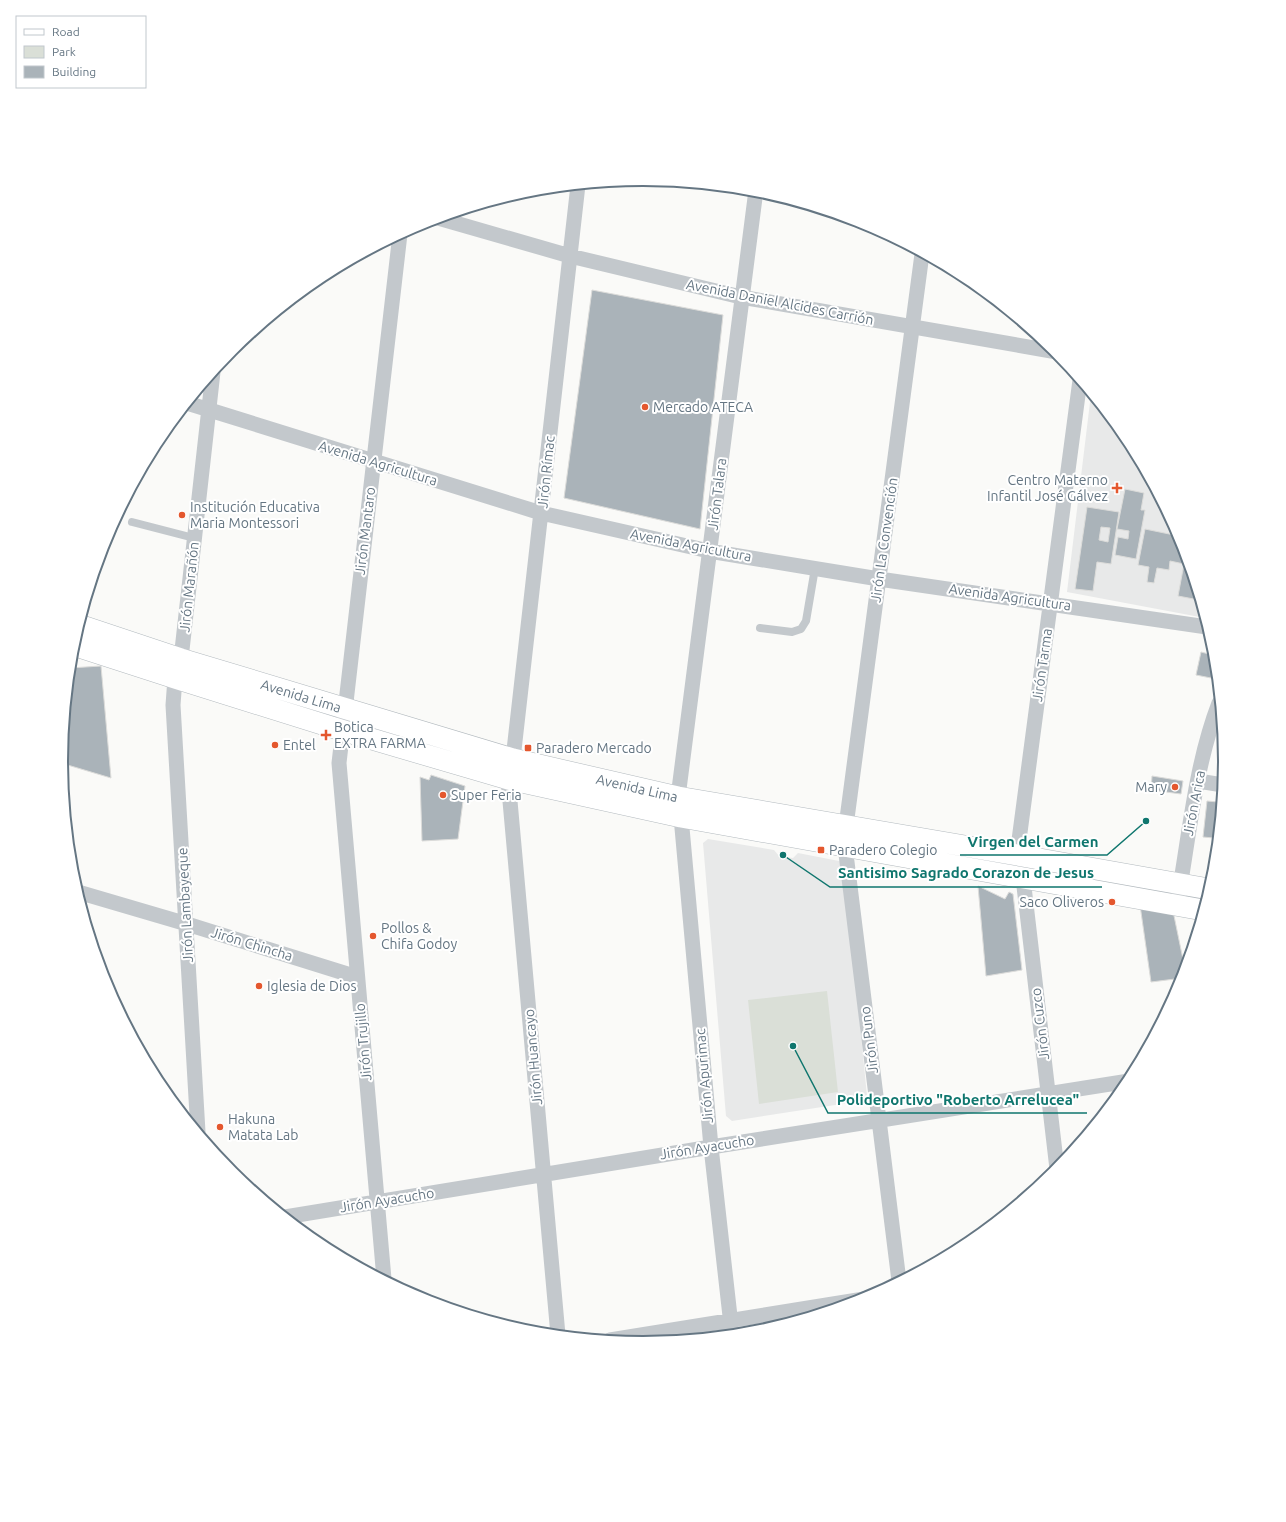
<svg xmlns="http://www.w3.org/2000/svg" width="1286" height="1522" font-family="Ubuntu,sans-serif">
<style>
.built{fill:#e8e9e9}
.green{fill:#dadfd7}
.building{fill:#aab3b9;stroke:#dcdcda;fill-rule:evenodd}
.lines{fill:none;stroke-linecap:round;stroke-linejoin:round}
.secondary-casing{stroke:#b3babf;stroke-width:22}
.lane{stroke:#c3c8cc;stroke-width:8}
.street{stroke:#c3c8cc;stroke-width:15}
.secondary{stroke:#fff;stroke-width:21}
.poi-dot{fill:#e4572e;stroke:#fff;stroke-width:1.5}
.labels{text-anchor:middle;stroke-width:4;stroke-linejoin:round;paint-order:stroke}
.street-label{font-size:14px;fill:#657683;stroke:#fff}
.poi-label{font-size:14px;fill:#657683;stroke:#fff;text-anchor:start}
.rim{fill:none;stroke:#657683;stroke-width:2}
.leader{fill:none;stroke:#0f766e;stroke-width:1.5}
.callout-dot{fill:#0f766e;stroke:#fff;stroke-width:1.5}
.callout-label{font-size:15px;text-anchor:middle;font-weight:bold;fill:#0f766e;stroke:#fff;stroke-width:4;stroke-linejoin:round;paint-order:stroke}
</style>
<rect width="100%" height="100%" fill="#fafaf8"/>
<!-- built -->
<path class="built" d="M1091,394L1127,438L1181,538L1205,618L1067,592Z
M708,839L774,850L779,856L793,858L798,853L839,861L844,865L867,1096L861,1101L732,1121L726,1116L703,843Z"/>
<!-- green -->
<path class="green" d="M827,991L838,1092L759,1104L748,1000Z"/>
<!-- building -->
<path class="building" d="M592,290L723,315L700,529L564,498Z
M1125,489L1144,493L1141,510H1145L1136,559L1115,555L1118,537L1128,539L1129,531L1117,529Z
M1087,507L1119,512L1111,564L1097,562L1093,591L1075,589ZM1101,527L1110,528L1108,542L1099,540Z
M1145,529L1179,536L1199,600L1178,596L1184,564L1170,561L1169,570L1157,568L1154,583L1147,582L1149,567L1138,565Z
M1201,652L1209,654L1215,662L1211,678L1196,675Z
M101,666L111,778L61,763V761L70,668Z
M431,775L465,786L458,839L422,841L420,777L429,780Z
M1152,776L1183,781L1181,794L1151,790Z
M1207,801L1218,802L1214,838L1203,837Z
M978,886L1005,899L1009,892L1013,894L1022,970L986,976Z
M1140,905L1173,911L1185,969L1183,978L1151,982Z"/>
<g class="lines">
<!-- secondary casing -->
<g class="secondary-casing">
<path id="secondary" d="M79,625L181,659L513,759L678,797L1017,855L1209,889
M73,645L175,678L341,730L508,779L681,817L1203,910"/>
</g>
<!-- lane -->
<path class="lane" d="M132,522L194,538
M760,628L792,632L801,629L806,621L815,568"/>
<!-- street -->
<path class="street" d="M438,218L570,256L741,297L1057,352
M187,403L541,513L709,551L879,579L1207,627
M181,659L213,372
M175,678L173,705L198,1132
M513,759L578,185
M508,779L558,1335
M1198,781L1223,785
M678,797L756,190
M681,817L711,1147L732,1334
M846,826L922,254
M845,846L899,1281
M1017,855L1080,380
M1023,878L1057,1169
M78,892L187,924L357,977
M1179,893C1190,829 1196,763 1219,703
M285,1217L711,1147L1129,1081
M384,1279L339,763L400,234
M610,1340L864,1299"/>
<!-- secondary -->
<use href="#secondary" class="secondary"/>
</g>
<!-- markers -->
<g class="poi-dot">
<circle cx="645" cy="407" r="4"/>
<path d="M1115 482h4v4h4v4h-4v4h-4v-4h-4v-4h4z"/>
<circle cx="182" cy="515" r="4"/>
<path d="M324 729h4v4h4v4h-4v4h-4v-4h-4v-4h4z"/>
<circle cx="275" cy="745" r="4"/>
<rect x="524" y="744" width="8" height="8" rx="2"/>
<circle cx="1175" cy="787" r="4"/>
<circle cx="443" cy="795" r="4"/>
<rect x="817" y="846" width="8" height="8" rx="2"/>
<circle cx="1112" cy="902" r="4"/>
<circle cx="373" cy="936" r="4"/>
<circle cx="259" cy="986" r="4"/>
<circle cx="220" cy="1127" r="4"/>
</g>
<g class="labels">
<!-- street labels -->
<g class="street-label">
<text transform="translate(780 302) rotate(11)" y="5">Avenida Daniel Alcides Carrión</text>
<text transform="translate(378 463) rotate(17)" y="5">Avenida Agricultura</text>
<text transform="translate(546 472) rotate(-84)" y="5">Jirón Rímac</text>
<text transform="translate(717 494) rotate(-83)" y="5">Jirón Talara</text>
<text transform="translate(365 531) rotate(-83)" y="5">Jirón Mantaro</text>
<text transform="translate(884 540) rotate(-82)" y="5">Jirón La Convención</text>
<text transform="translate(691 545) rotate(11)" y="5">Avenida Agricultura</text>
<text transform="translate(189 587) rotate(-84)" y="5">Jirón Marañón</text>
<text transform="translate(1010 597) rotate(8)" y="5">Avenida Agricultura</text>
<text transform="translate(1042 665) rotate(-82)" y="5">Jirón Tarma</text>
<text transform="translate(301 696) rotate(17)" y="5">Avenida Lima</text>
<text transform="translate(637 788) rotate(13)" y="5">Avenida Lima</text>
<text transform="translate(1194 803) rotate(-79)" y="5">Jirón Arica</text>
<text transform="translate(185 905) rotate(-93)" y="5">Jirón Lambayeque</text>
<text transform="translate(252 944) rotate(17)" y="5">Jirón Chincha</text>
<text transform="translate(1040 1024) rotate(-97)" y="5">Jirón Cuzco</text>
<text transform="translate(869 1040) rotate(-97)" y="5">Jirón Puno</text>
<text transform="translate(363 1042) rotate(-95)" y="5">Jirón Trujillo</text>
<text transform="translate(533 1057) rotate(-95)" y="5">Jirón Huancayo</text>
<text transform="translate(704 1076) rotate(-95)" y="5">Jirón Apurimac</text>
<text transform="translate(707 1147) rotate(-9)" y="5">Jirón Ayacucho</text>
<text transform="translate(387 1200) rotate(-9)" y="5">Jirón Ayacucho</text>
</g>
<!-- poi labels -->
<g class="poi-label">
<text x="653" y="412">Mercado ATECA</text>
<text x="1108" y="485" text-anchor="end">Centro Materno<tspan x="1108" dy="16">Infantil José Gálvez</tspan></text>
<text x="190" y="512">Institución Educativa<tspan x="190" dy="16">Maria Montessori</tspan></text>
<text x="334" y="732">Botica<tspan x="334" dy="16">EXTRA FARMA</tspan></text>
<text x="283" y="750">Entel</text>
<text x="536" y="753">Paradero Mercado</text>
<text x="1167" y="792" text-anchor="end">Mary</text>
<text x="451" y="800">Super Feria</text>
<text x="829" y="855">Paradero Colegio</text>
<text x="1104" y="907" text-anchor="end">Saco Oliveros</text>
<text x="381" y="933">Pollos &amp;<tspan x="381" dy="16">Chifa Godoy</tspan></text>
<text x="267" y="991">Iglesia de Dios</text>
<text x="228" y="1124">Hakuna<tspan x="228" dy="16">Matata Lab</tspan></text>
</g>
</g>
<!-- crop -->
<path d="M0 0H1286V1522H0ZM68 761a575 575 0 1 1 1150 0a575 575 0 1 1-1150 0Z" fill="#fff" fill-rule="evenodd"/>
<path class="rim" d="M68 761a575 575 0 1 1 1150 0a575 575 0 1 1-1150 0Z"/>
<!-- callouts -->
<path class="leader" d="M1146 821L1107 855H960M783 855L830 887H1102M793 1046L828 1113H1087"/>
<g class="callout-dot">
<circle cx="1146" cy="821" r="4"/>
<circle cx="783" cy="855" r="4"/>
<circle cx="793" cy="1046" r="4"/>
</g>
<g class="callout-label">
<text x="1033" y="847">Virgen del Carmen</text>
<text x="966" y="878">Santisimo Sagrado Corazon de Jesus</text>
<text x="958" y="1105">Polideportivo "Roberto Arrelucea"</text>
</g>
<!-- legend -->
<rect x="16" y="16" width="130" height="72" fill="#ffffff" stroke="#c1c8cd"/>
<rect x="24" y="29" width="20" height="6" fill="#ffffff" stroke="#c1c8cd"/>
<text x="52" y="36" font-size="12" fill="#657683">Road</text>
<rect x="24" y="46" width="20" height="12" fill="#dadfd7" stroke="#c1c8cd"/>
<text x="52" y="56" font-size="12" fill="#657683">Park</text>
<rect x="24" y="66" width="20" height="12" fill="#aab3b9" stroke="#c1c8cd"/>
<text x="52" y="76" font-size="12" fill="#657683">Building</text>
</svg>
